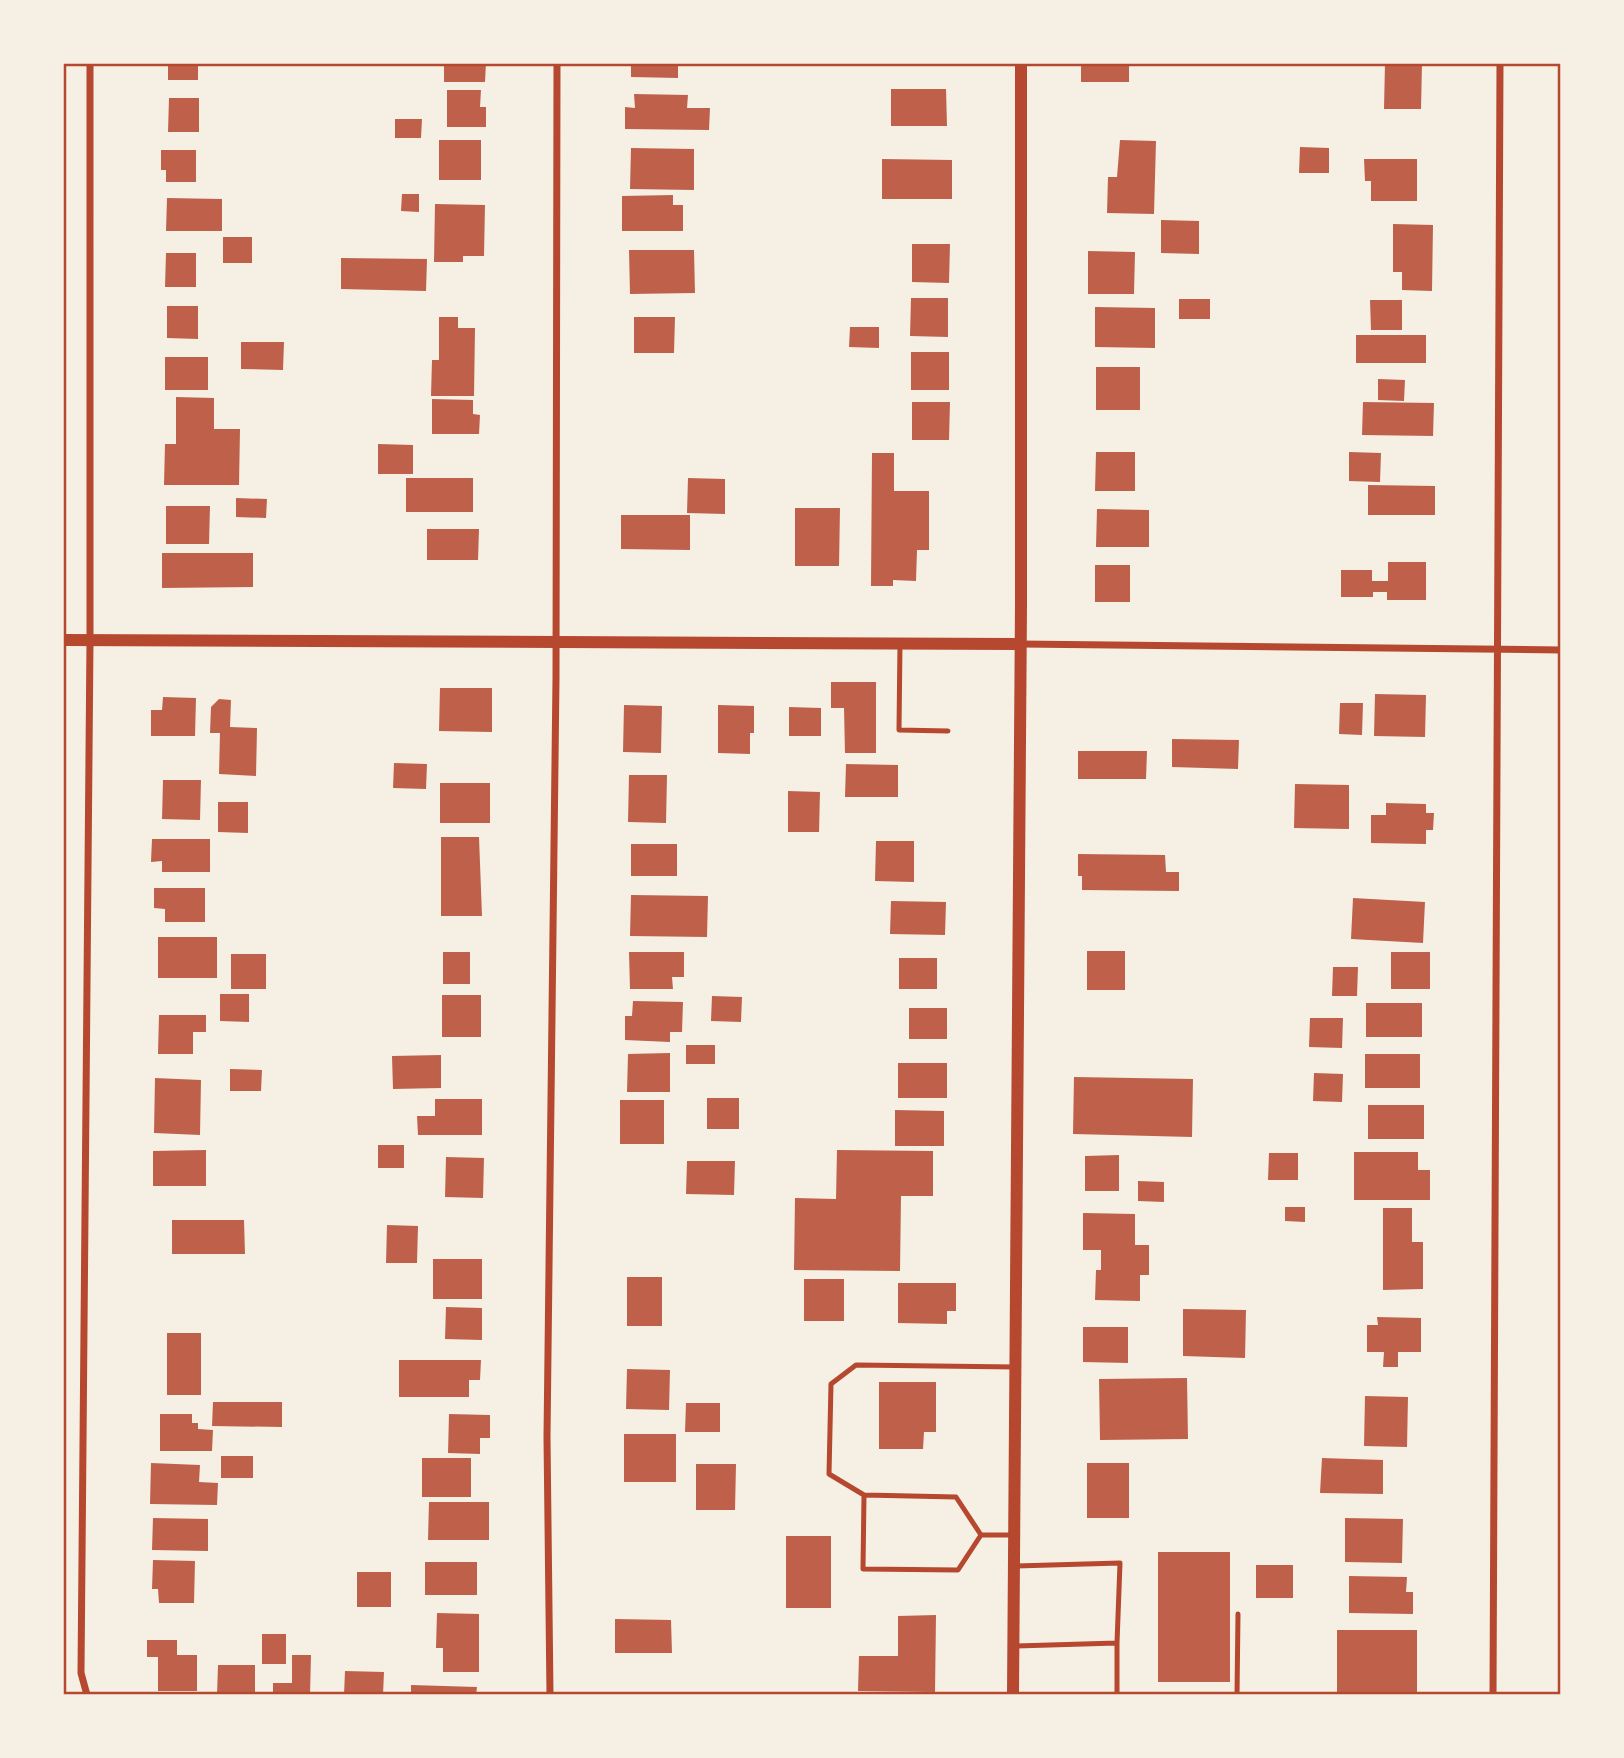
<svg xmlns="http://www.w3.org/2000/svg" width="1624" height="1758" font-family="'Fira Sans',sans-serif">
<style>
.building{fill:#bf614a}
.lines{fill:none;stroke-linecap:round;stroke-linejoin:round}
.service{stroke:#b5482f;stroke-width:5}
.minor{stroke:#b5482f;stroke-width:7}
.tertiary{stroke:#b5482f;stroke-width:12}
.neatline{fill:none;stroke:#b5482f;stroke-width:2.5}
</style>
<rect width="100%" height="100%" fill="#f6efe4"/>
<!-- building -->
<path class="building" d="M168,63H198V80H168Z
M444,63H486L485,82H444Z
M631,63H678V78L631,77Z
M1081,63H1129V82H1081Z
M1385,63H1422L1421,109H1384Z
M891,89H946L947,126H891Z
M447,90H481L480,107H486V127H447Z
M634,94L688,95L687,108H710L709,130L625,129V107L635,108Z
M169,98H199V132H168Z
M395,119H422L421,138H395Z
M439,140H481V180H439Z
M1120,140L1156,141L1154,214L1107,213L1108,177H1117Z
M1300,147L1329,148V173H1299Z
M631,148L694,149V190L630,189Z
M161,150H196V182H166V170H161Z
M882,159L952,160V199H882Z
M1364,159H1417V201H1371V181H1365Z
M402,194H419V212L401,211Z
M673,195V205H683V231H622V196Z
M167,198L222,199V231H166Z
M435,204L485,205L484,256H463V262H434Z
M1161,220L1199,221V254L1161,253Z
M1393,224L1433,225L1432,291L1402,290V272H1393Z
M223,237H252V263H223Z
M912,244H950L949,283L912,282Z
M629,250H694L695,293L630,294Z
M1088,251L1135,252L1134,294H1088Z
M166,253H196V287H165Z
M341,258L427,259L426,291L341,289Z
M911,298H948V337L910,336Z
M1179,299H1210V319H1179Z
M1370,300H1402V330H1371Z
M167,306H198V339L167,338Z
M1095,307L1155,308V348L1095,347Z
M439,317H458V328H475L474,396H431L432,360H439Z
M634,317H675L674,353H634Z
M850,327H879V348L849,347Z
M1356,335H1426V363H1356Z
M241,342H284L283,370L241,369Z
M911,352H949V390H911Z
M165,357H208V390H165Z
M1096,367H1140V410H1096Z
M1378,379L1405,380L1404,401L1378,400Z
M176,397L214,398V429H240L239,485H164L165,444H176Z
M432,399L473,400V414L480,415L479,434H432Z
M912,402H950L949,440H912Z
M1363,402L1434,403L1433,436L1362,435Z
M378,444L413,445V474H378Z
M1096,452H1135V491H1095Z
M1349,452L1381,453L1380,482L1349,481Z
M872,453H894V491H929V550H917L916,581L893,580V586H871Z
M406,478H473V512H406Z
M688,478L725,479V514L687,513Z
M1368,485L1435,486V515H1368Z
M236,498L267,499L266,518L236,517Z
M166,506H210L209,544H166Z
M795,508H840L839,566H795Z
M1097,509L1149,510V547H1096Z
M621,515H690V550L621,549Z
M427,529H479L478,560H427Z
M162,553H253V587L162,588Z
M1388,562H1426V600H1387V592H1373V597H1341V570H1372V581H1388Z
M1095,565H1130V602H1095Z
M831,682H876V753H845L844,708H831Z
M440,688H492V732L439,731Z
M1375,694L1426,695L1425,737L1374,736Z
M163,697L196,698L195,736H151V710H162Z
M219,699L231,700L230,727L257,728L256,776L219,774L220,733H210L211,707Z
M1340,703H1363L1362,735L1339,734Z
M624,705L662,706L661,753L623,752Z
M718,705L754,706V733H750V754L718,753Z
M789,707L821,708V736H789Z
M1172,739L1239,740L1238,769L1172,767Z
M1078,751H1147L1146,779H1078Z
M394,763L427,764L426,789L393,788Z
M846,764L898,765V797H845Z
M629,775H667L666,823L628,822Z
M163,780H201L200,820L162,819Z
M440,783H490V823H440Z
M1295,784L1349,785V829L1294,828Z
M788,791L820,792L819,832H788Z
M218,802H248V833L218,832Z
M1386,803L1426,804V813H1434L1433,830H1426V844L1371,843V815H1386Z
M441,837H479L482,916H441Z
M152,839H210V872H162V861L151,862Z
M876,841H914V882L875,881Z
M631,844H677V876H631Z
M1078,854L1165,855L1166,872H1179V891L1082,890V876H1078Z
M154,888H205V922H165V909L154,908Z
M631,895L708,896L707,937L630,936Z
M1353,898L1425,902L1423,943L1351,939Z
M891,901L946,902L945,935L890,934Z
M158,937H217V978H158Z
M1087,951H1125V990H1087Z
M443,952H470V984H443Z
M629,952H684V977H672L673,989H630Z
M1391,952H1430V989H1391Z
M231,954H266V989H231Z
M899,958H937V989H899Z
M1333,967H1358L1357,996H1332Z
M220,994H249V1022L220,1021Z
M442,995H481V1037H442Z
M712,996L742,997L741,1022L711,1021Z
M633,1001L683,1002L682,1032H670V1042L625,1040V1016H632Z
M1366,1003H1422V1037H1366Z
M909,1008H947V1039H909Z
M159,1015H206V1032H193V1054H158Z
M1310,1018H1343L1342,1048L1309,1047Z
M686,1045H715V1064H686Z
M670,1053V1092H627L628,1054Z
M1365,1054H1420V1088H1365Z
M441,1055V1088L393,1089L392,1056Z
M898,1063H947V1098H898Z
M230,1069L262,1070L261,1091H230Z
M1314,1073L1343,1074L1342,1102L1313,1101Z
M1074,1077L1193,1079L1192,1137L1073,1134Z
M155,1078L201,1080L200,1135L154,1133Z
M707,1098H739V1129H707Z
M435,1099H482V1135H418L417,1116H435Z
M620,1100H664V1144H620Z
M1368,1105H1424V1139H1368Z
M895,1110L944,1111V1146H895Z
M378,1145H404V1168H378Z
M206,1150V1186H153V1151Z
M837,1150L933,1151V1196H901L900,1271L794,1270L795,1198L836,1199Z
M1354,1152H1418V1170H1430V1200H1354Z
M1269,1153H1298V1180H1268Z
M1119,1155V1191H1085V1156Z
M446,1157L484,1158L483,1198L445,1197Z
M687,1161H735L734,1195L686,1194Z
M1138,1181L1164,1182V1202L1138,1201Z
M1285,1207H1305V1222L1285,1221Z
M1383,1208H1412V1242H1423V1289L1383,1290Z
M1083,1213L1135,1214V1245H1149V1275H1140V1301L1095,1300L1096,1270H1101V1250H1083Z
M172,1220H244L245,1254H172Z
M387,1225L418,1226L417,1263H386Z
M433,1259H482V1299H433Z
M627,1277H662V1326H627Z
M804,1279H844V1321H804Z
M898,1283H956V1311H947V1324L898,1323Z
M446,1307L482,1308V1340L445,1339Z
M1183,1309L1246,1310L1245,1358L1183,1356Z
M1377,1317L1421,1318V1352H1398V1367H1383L1384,1352H1367V1325H1378Z
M1083,1327H1128V1363L1083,1362Z
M167,1333H201V1395H167Z
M399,1360H481L480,1380H469V1397H399Z
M627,1369L670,1370L669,1410L626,1409Z
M1187,1378L1188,1439L1100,1440L1099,1379Z
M879,1382H936V1432H924L923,1449H879Z
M1365,1396L1408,1397L1407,1447L1364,1446Z
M213,1402H282V1427L212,1426Z
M686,1403H720V1432H685Z
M160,1414H192V1423H198V1429L213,1430L212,1451H160Z
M449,1414L490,1415V1438H480V1454L448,1453Z
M624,1434H676V1482H624Z
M221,1456H253V1478H221Z
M422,1458H471V1497H422Z
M1322,1458L1383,1460V1494L1320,1493Z
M151,1463L200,1465L199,1482L218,1483L217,1505L150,1504Z
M1087,1463H1129V1518H1087Z
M696,1464H736L735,1510H696Z
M429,1502H489V1540H428Z
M153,1518L208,1519V1551L152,1550Z
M1345,1518L1403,1519L1402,1563L1345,1562Z
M786,1536H831V1608H786Z
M1158,1552H1230V1682H1158Z
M153,1560L195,1561L194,1603H159L158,1589H152Z
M425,1562H477V1595H425Z
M1256,1565H1293V1598H1256Z
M357,1572H391V1607H357Z
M1349,1576L1407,1577L1406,1592H1413V1614L1349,1613Z
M437,1613L479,1614V1672H443V1648H436Z
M936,1615L935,1692L858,1691L859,1656H898V1616Z
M615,1619L671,1620L672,1653H615Z
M1337,1630H1417V1695H1337Z
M262,1634H286V1664H262Z
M147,1640H177V1655H197V1691H158V1657H147Z
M292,1655H311L310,1695H273V1683H292Z
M218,1665H255V1695H217Z
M345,1671L384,1672L383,1695H344Z
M411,1685L477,1687L476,1695H411Z"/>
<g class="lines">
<!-- service -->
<path class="service" d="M900,643L899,730L948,731
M864,1495L829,1474L831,1384L856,1365L1015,1367
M981,1535L956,1497L864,1495L863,1569L958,1570L981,1535H1014
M1014,1566L1120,1563L1117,1643
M1013,1646L1117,1643V1695
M1237,1695L1238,1614"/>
<!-- minor -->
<path class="minor" d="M1020,644L1561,650
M87,1695L81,1673L90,640V63
M550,1695L547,1437L556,678L557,63
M1493,1695L1500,63"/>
<!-- tertiary -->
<path class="tertiary" d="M63,640L1020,644
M1013,1695L1021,605V63"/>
</g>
<!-- border -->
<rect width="1624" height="1758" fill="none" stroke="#f6efe4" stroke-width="130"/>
<rect x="65" y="65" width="1494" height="1628" class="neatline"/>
</svg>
